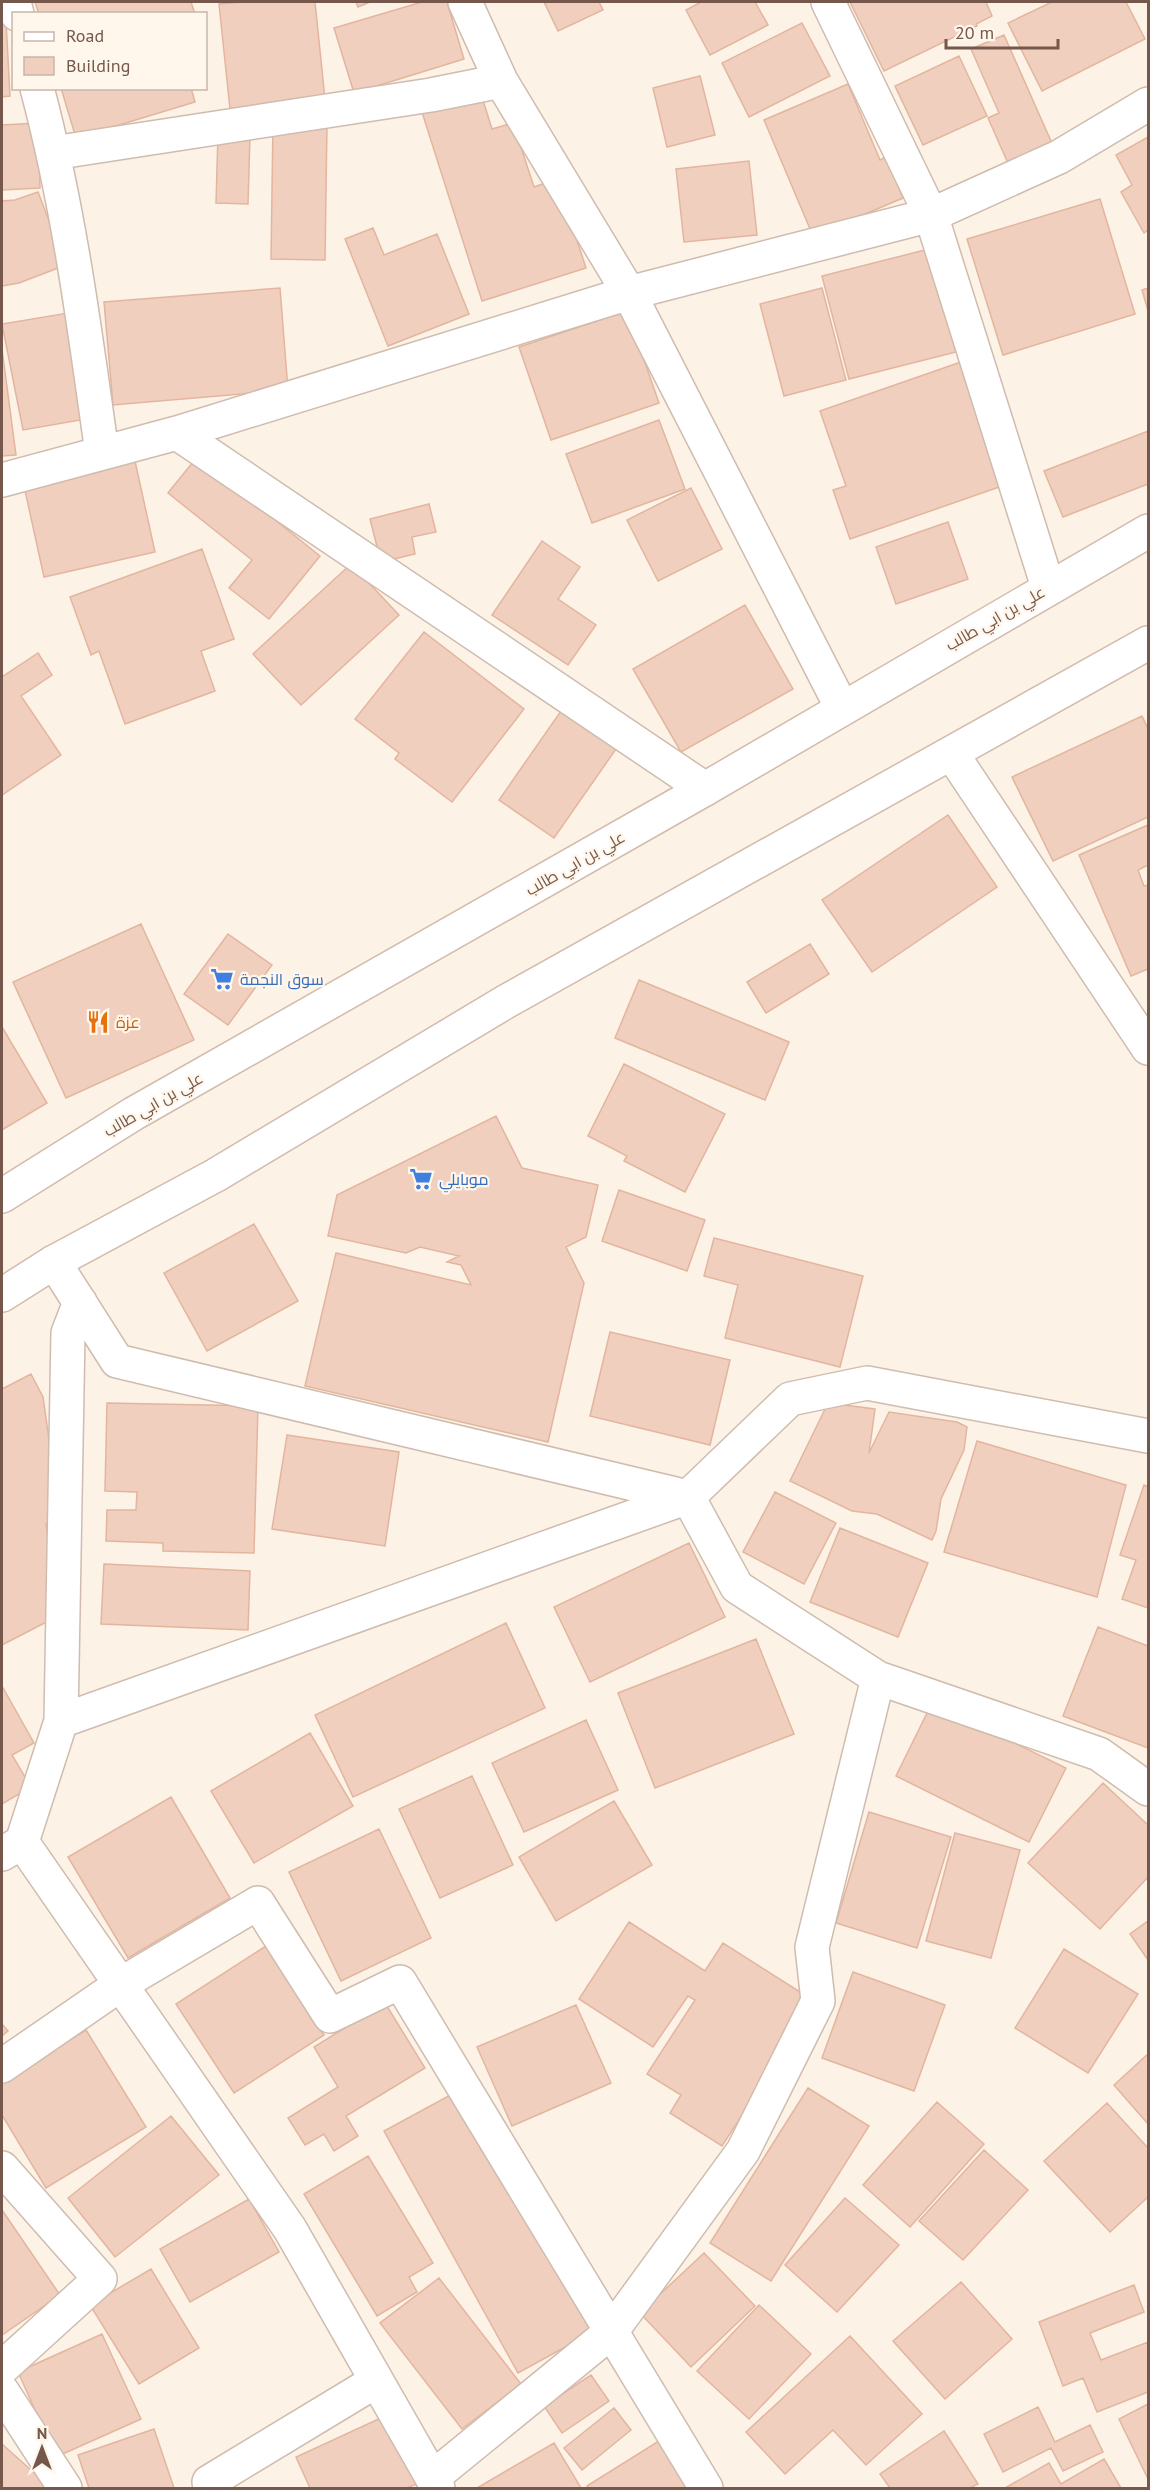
<svg xmlns="http://www.w3.org/2000/svg" width="1150" height="2490" font-family="'PT Sans',Cairo,sans-serif">
<style>
.building{fill:#f1cfbe;stroke:#e3b59f;stroke-width:1.5}
.lines{fill:none;stroke-linecap:round;stroke-linejoin:round}
.street-casing{stroke:#cfbcaf;stroke-width:36}
.secondary-casing{stroke:#d2bbad;stroke-width:36}
.street{stroke:#fff;stroke-width:33}
.secondary{stroke:#fff;stroke-width:33}
.labels{text-anchor:middle;stroke-width:4.5;stroke-linejoin:round;paint-order:stroke}
.street-label{font-size:16px;fill:#75584b;stroke:#fff6ec}
.shop-label{font-size:16px;fill:#366cbe;stroke:#fff6ec;text-anchor:start}
.food-label{font-size:16px;fill:#c56008;stroke:#fff6ec;text-anchor:start}
</style>
<rect width="100%" height="100%" fill="#fcf2e6"/>
<!-- building -->
<path class="building" d="M2,2H5L10,96L2,97Z
M35,2H191L195,14H39Z
M243,2H315L325,99L230,109L219,4Z
M356,2H370L358,7Z
M422,2H447L464,59L354,93L334,28Z
M544,2H599L603,10L558,31Z
M701,2H755L768,25L710,55L686,10Z
M850,2H986L992,16L976,24L977,26L884,71Z
M1052,2H1126L1145,39L1042,91L1008,23Z
M802,23L830,76L749,117L722,63Z
M1004,35L1055,150L1011,170L988,118L999,113L971,49Z
M959,56L987,116L923,145L895,86Z
M700,76L715,135L667,147L653,88Z
M848,84L880,160L886,157L903,198L813,236L764,120Z
M61,88H191L195,102L76,138Z
M480,91L492,129L513,123L534,187L557,179L586,268L482,301L421,109Z
M38,123L40,188L2,190V125Z
M273,123L327,124L325,260L271,259Z
M218,134L250,135L248,204L216,203Z
M1148,137V230L1144,233L1121,192L1132,185L1116,155Z
M749,161L757,235L684,242L676,169Z
M38,192L66,265L19,283L2,286V201L15,200Z
M1100,199L1135,314L1003,355L967,239Z
M373,228L384,255L437,234L469,314L388,346L345,239Z
M929,249L956,352L849,379L822,276Z
M280,288L288,390L113,405L104,302Z
M822,288L846,380L784,396L760,304Z
M1148,288V311L1142,290Z
M627,311L659,403L551,440L519,347Z
M74,312L92,418L23,430L2,324Z
M2,349L16,455L2,456Z
M961,362L1005,485L850,539L833,490L846,486L820,411Z
M659,420L685,489L592,523L566,454Z
M1148,431V484L1063,517L1044,471Z
M197,457L320,556L269,619L229,588L252,560L168,493Z
M135,461L155,552L44,577L24,486Z
M691,488L722,549L658,581L627,520Z
M429,504L436,532L412,537L415,554L381,562L370,519Z
M948,522L968,579L896,604L876,547Z
M542,541L580,567L558,599L596,625L568,665L492,615Z
M202,549L234,639L201,651L215,691L125,724L99,651L91,655L70,597Z
M351,564L399,615L301,705L253,654Z
M745,605L793,689L681,752L633,669Z
M424,632L524,709L452,802L395,759L399,753L355,719Z
M38,653L52,675L21,696L61,755L2,795V677Z
M561,711L616,749L554,838L499,800Z
M1142,716L1148,729V817L1053,861L1012,777Z
M948,815L997,887L872,972L822,900Z
M1148,825V865L1138,870L1144,886L1148,885V969L1131,976L1079,855Z
M141,924L194,1040L66,1098L13,982Z
M228,934L272,965L228,1025L184,994Z
M810,944L829,974L766,1013L747,982Z
M639,980L789,1042L765,1100L615,1038Z
M2,1027L47,1103L2,1130Z
M624,1064L725,1114L685,1192L624,1161L627,1156L588,1136Z
M496,1116L522,1168L598,1185L586,1237L566,1247L584,1283L548,1442L305,1386L336,1253L471,1285L461,1265L447,1262L459,1256L420,1247L406,1253L328,1236L337,1195Z
M619,1190L705,1220L687,1271L602,1241Z
M254,1224L298,1301L207,1351L164,1273Z
M714,1238L863,1276L840,1367L725,1338L738,1285L704,1276Z
M610,1332L730,1360L710,1445L590,1416Z
M31,1374L43,1397L60,1517L46,1524L60,1615L2,1645V1389Z
M107,1403L258,1406L254,1553L163,1551V1543L106,1541L107,1510H136L137,1492L105,1491Z
M828,1403L875,1409L869,1453L889,1412L957,1422L967,1427L964,1450L941,1499L936,1531L932,1540L877,1514L852,1511L790,1481Z
M287,1435L399,1452L385,1546L272,1529Z
M977,1441L1126,1485L1097,1597L944,1552Z
M1144,1485L1148,1487V1608L1122,1599L1136,1560L1120,1555Z
M775,1492L836,1523L804,1584L743,1552Z
M840,1528L928,1563L898,1637L810,1602Z
M689,1543L725,1617L590,1682L554,1607Z
M104,1564L250,1571L248,1630L101,1624Z
M506,1623L545,1708L353,1797L315,1715Z
M1098,1627L1148,1646V1748L1063,1716Z
M756,1639L794,1734L655,1788L618,1693Z
M2,1686L34,1743L12,1755L31,1787L2,1804Z
M932,1703L1066,1768L1029,1842L896,1776Z
M586,1720L618,1790L524,1832L492,1763Z
M310,1733L353,1806L254,1863L211,1791Z
M472,1776L513,1865L440,1898L399,1809Z
M1103,1783L1148,1825V1877L1100,1929L1028,1863Z
M171,1797L230,1898L128,1958L68,1857Z
M614,1801L652,1865L556,1921L519,1857Z
M869,1812L951,1837L917,1948L836,1923Z
M379,1829L431,1938L341,1981L289,1872Z
M955,1833L1020,1850L991,1958L926,1941Z
M1148,1921V1960L1130,1934Z
M629,1922L705,1971L723,1943L808,1997L776,2047L784,2051L722,2146L670,2113L681,2095L647,2074L695,2000L688,1996L653,2047L579,1999Z
M266,1946L324,2035L234,2093L176,2004Z
M1064,1949L1138,1994L1088,2073L1015,2028Z
M853,1972L945,2005L914,2091L822,2058Z
M385,2003L425,2068L346,2116L358,2136L334,2151L324,2134L305,2145L288,2118L338,2087L314,2047Z
M576,2005L611,2083L512,2126L477,2047Z
M2,2024L8,2031L2,2036Z
M86,2030L146,2127L46,2188L2,2115V2082Z
M1148,2054V2124L1114,2085Z
M808,2088L869,2126L771,2281L710,2243Z
M454,2093L600,2328L518,2373L384,2131Z
M937,2102L984,2144L910,2227L863,2185Z
M1107,2103L1148,2148V2197L1110,2232L1044,2161Z
M171,2116L219,2175L115,2257L68,2198Z
M984,2150L1028,2190L963,2260L919,2221Z
M368,2156L433,2263L409,2277L417,2292L377,2316L304,2194Z
M845,2198L899,2245L837,2312L785,2265Z
M249,2199L279,2252L190,2302L160,2249Z
M2,2210L60,2295L2,2335Z
M704,2253L755,2306L691,2367L640,2313Z
M151,2269L199,2348L139,2384L90,2305Z
M439,2278L521,2384L462,2429L380,2323Z
M961,2282L1012,2339L945,2399L893,2341Z
M1134,2285L1144,2312L1090,2333L1101,2360L1148,2342V2392L1097,2412L1083,2378L1063,2386L1039,2322Z
M759,2305L811,2354L749,2419L697,2371Z
M102,2334L141,2419L56,2457L18,2372Z
M850,2336L922,2414L866,2465L833,2430L785,2474L746,2432Z
M591,2375L609,2401L562,2433L544,2406Z
M1148,2404V2479L1119,2419Z
M1038,2407L1055,2442L1090,2425L1103,2452L1063,2471L1051,2448L1003,2472L984,2434Z
M614,2408L631,2430L582,2470L564,2448Z
M385,2416L417,2484L406,2488H310L296,2457Z
M154,2429L174,2488H89L78,2455Z
M944,2431L978,2484L970,2488H890L880,2474Z
M662,2439L694,2488H589L587,2486Z
M554,2443L581,2488H477Z
M2,2444L51,2488H2Z
M1104,2459L1121,2488H1005L1049,2463L1061,2484Z"/>
<g class="lines">
<!-- street casing -->
<g class="street-casing">
<path id="street" d="M14,2L17,14
M465,2L501,81L629,293L842,708
M828,2L931,215L1048,587
M37,88C69,208 85,331 102,453
M53,153L431,95L501,81
M177,433L705,789
M2,480L177,433L629,293L931,215L1059,157L1148,104
M952,754L1148,1048
M54,1262L117,1361L688,1497L790,1399L867,1383L1148,1436
M61,1721L68,1333L80,1302
M22,1842L290,2229L438,2488
M2,1854L22,1842L61,1721L688,1497L737,1587L878,1678L1099,1754L1148,1789
M2,2066L121,1984L258,1903L330,2016L400,1982L706,2488
M2,2168L100,2279L2,2368
M2,2391L65,2488
M432,2478L611,2332L743,2151L818,2001L812,1947L878,1678
M212,2488L209,2482L376,2381"/>
</g>
<!-- secondary casing -->
<g class="secondary-casing">
<path id="secondary" d="M2,1196L133,1114L705,789L1148,531
M2,1295L54,1262L216,1175L507,1001L1148,643"/>
</g>
<!-- street -->
<use href="#street" class="street"/>
<!-- secondary -->
<use href="#secondary" class="secondary"/>
</g>
<!-- icons -->
<defs>
<g id="supermarket-bare" transform="scale(1.8)"><path d="M-6-5.5h2.5l.6 2H6L4.5 2H-2.5L-4.4-4H-6ZM-1.5 3.2a1.3 1.3 0 1 0 .1 0ZM3 3.2a1.3 1.3 0 1 0 .1 0Z" fill="#3f7fe0" stroke="#fff6ec" stroke-width="2.5" paint-order="stroke"/></g>
<g id="restaurant-bare" transform="scale(1.8)"><path d="M-5-6h1v4h1v-4h1v4h1v-4h1v5L-1.5 .5V6h-2V.5L-5-1ZM5-6V6H3V1.5H1.5Q1.5-4 5-6Z" fill="#e8710a" stroke="#fff6ec" stroke-width="2.5" paint-order="stroke"/></g>
</defs>
<g fill-rule="evenodd">
<use href="#supermarket-bare" x="222" y="979"/>
<use href="#restaurant-bare" x="98" y="1022"/>
<use href="#supermarket-bare" x="421" y="1179"/>
</g>
<g class="labels">
<!-- street labels -->
<g class="street-label">
<text transform="translate(995 618) rotate(-30)" y="6">علي بن ابي طالب</text>
<text transform="translate(575 863) rotate(-30)" y="6">علي بن ابي طالب</text>
<text transform="translate(153 1104) rotate(-30)" y="6">علي بن ابي طالب</text>
</g>
<!-- shop labels -->
<g class="shop-label">
<text x="240" y="985">سوق النجمة</text>
<text x="439" y="1185">موبايلي</text>
</g>
<!-- food labels -->
<g class="food-label">
<text x="116" y="1028">عزة</text>
</g>
</g>
<!-- border -->
<rect width="1150" height="2490" fill="none" stroke="#75584b" stroke-width="6"/>
<!-- legend -->
<rect x="12" y="12" width="195" height="78" fill="#fff6ec" stroke="#c8b7ac" stroke-width="1.5"/>
<rect x="24" y="32" width="30" height="9" fill="#ffffff" stroke="#c8b7ac" stroke-width="1.5"/>
<text x="66" y="42" font-size="18" fill="#75584b">Road</text>
<rect x="24" y="57" width="30" height="18" fill="#f1cfbe" stroke="#c8b7ac" stroke-width="1.5"/>
<text x="66" y="72" font-size="18" fill="#75584b">Building</text>
<!-- north arrow -->
<g transform="translate(42 2448)" stroke="#fff6ec" stroke-width="4.5" paint-order="stroke">
<path d="M0-4.5L10 22L0 15L-10 22Z" fill="#75584b"/>
<text y="-9" font-size="16" font-weight="bold" text-anchor="middle" fill="#75584b">N</text>
</g>
<!-- scale -->
<path d="M946 39v9h112v-9" fill="none" stroke="#75584b" stroke-width="3"/>
<text x="955" y="39" font-size="18" fill="#75584b" stroke="#fff6ec" stroke-width="4.5" paint-order="stroke">20 m</text>
</svg>
